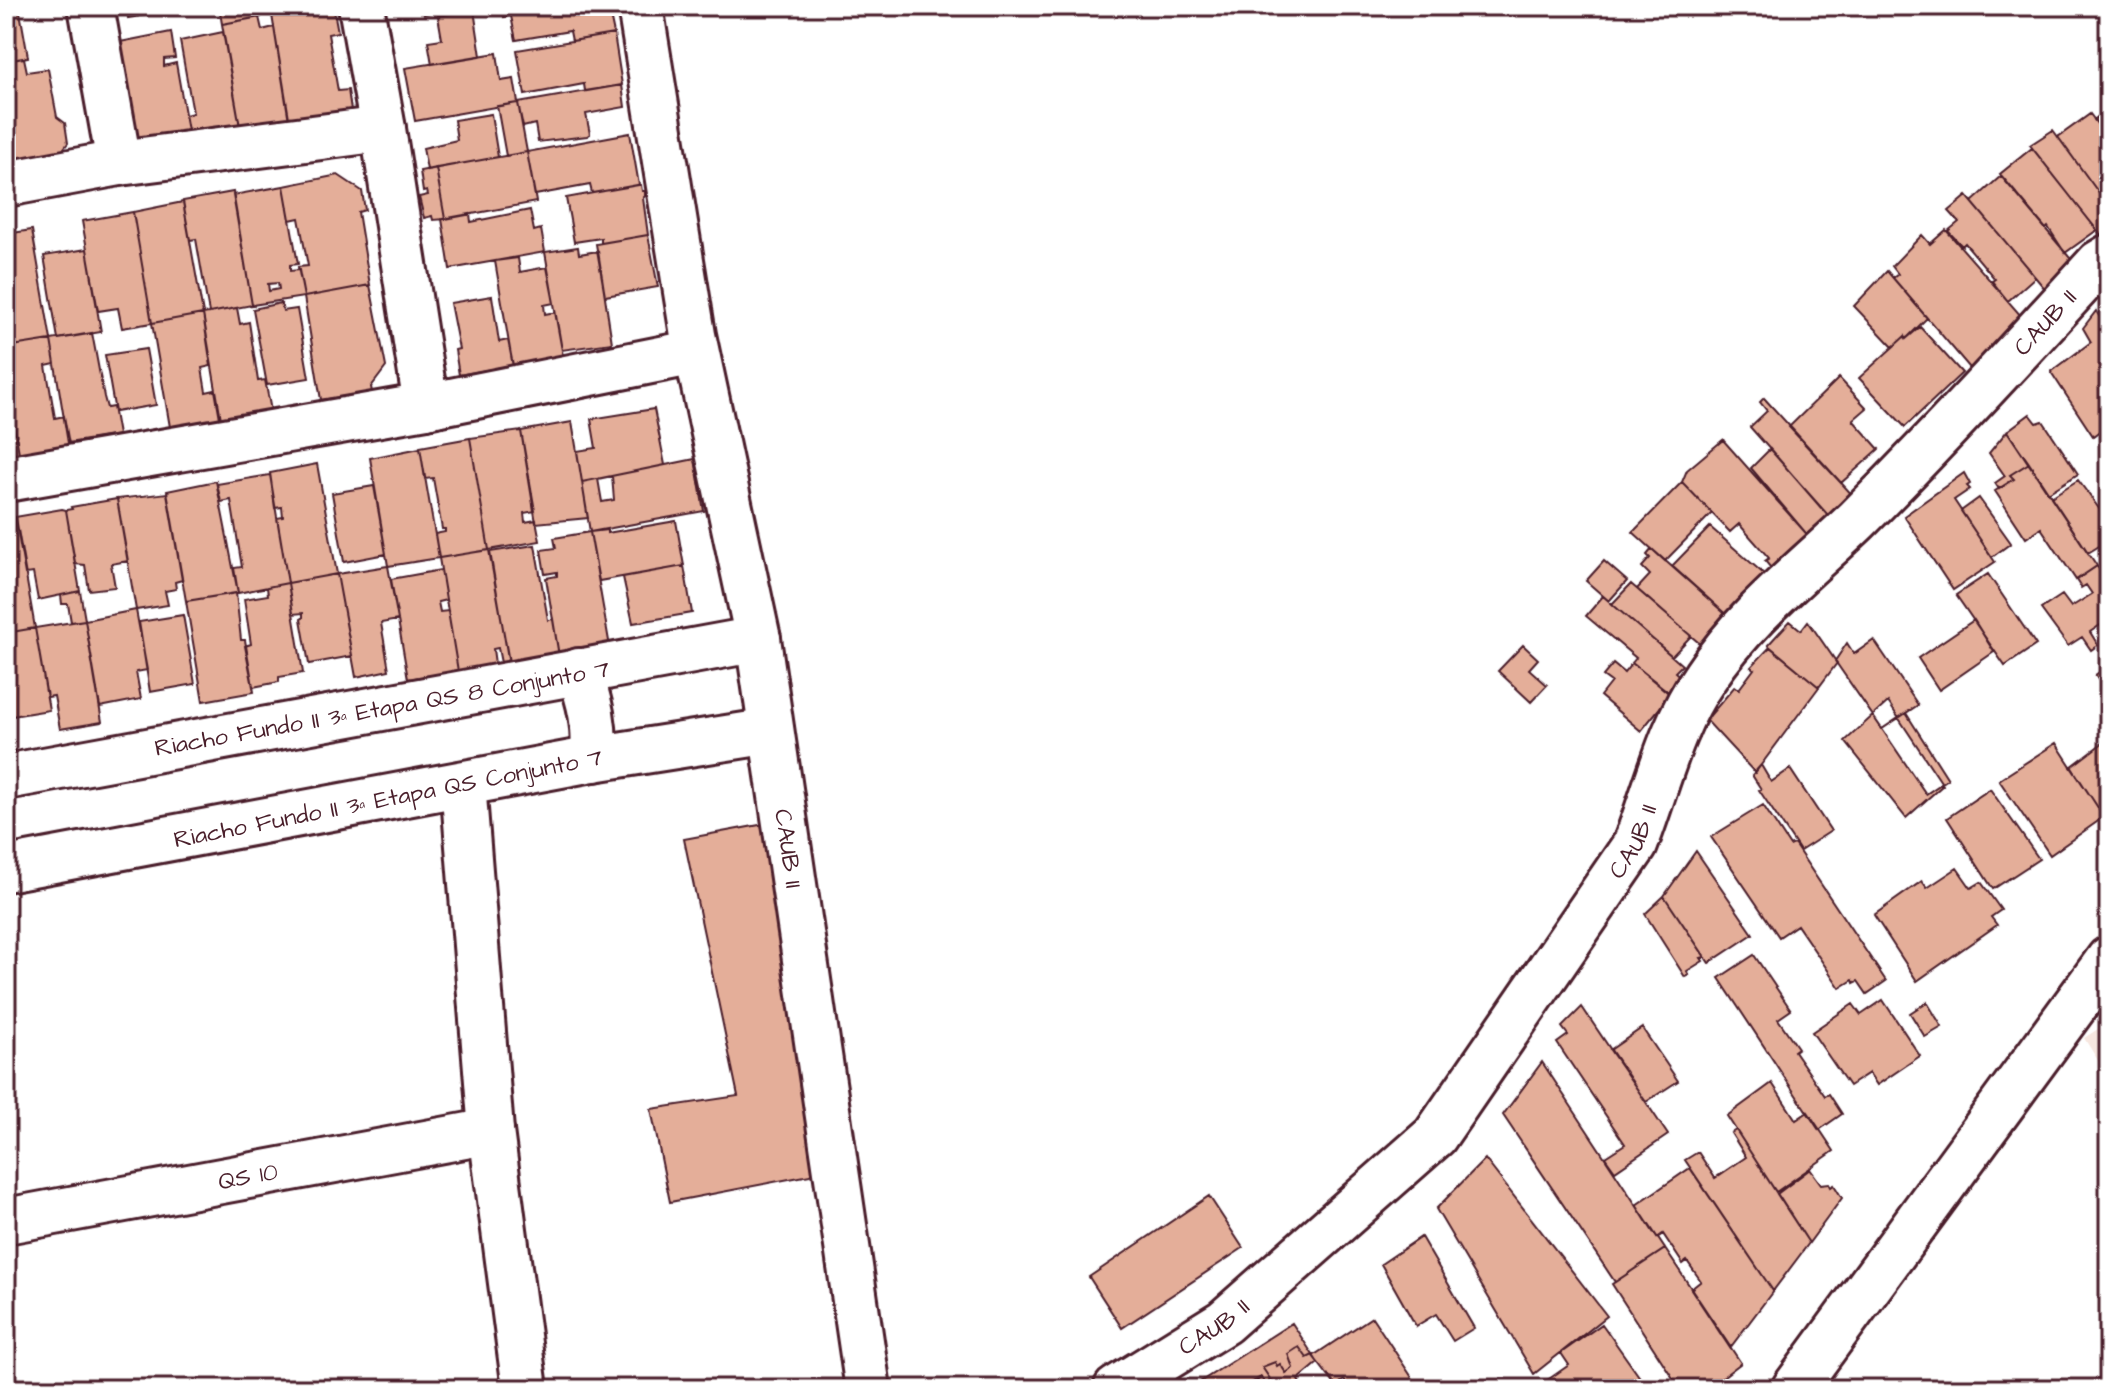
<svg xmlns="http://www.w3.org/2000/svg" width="2115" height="1395" font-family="'Architects Daughter',sans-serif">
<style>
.built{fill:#f7e7e0}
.building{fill:#e4ae99;stroke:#4a1f2b;stroke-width:2;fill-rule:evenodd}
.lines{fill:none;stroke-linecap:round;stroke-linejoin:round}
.minor-casing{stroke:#4a1f2b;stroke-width:50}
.minor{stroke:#fff;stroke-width:44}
.labels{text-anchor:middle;stroke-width:6;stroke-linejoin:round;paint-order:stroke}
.street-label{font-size:24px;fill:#4a1f2b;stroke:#fff}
</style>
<rect width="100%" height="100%" fill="#fff"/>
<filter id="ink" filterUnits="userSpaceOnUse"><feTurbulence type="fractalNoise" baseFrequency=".0125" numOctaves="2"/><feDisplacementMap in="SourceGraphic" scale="16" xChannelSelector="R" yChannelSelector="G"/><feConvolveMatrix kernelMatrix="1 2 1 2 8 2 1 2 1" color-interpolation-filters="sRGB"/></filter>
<g filter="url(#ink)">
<!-- built -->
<path class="built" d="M2109,1022V1078L2084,1038Z"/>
<!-- building -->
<path class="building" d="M126,6H200L128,18Z
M270,6L260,8L261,17L222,24L219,6Z
M321,6H333L338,32L328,34L338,91L348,90L351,110L289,121L272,15Z
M423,6H469L424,14Z
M502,6H608L614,34L572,41L570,31L516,40L511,16L504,17Z
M474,10L481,56L432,64L428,41L442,39L438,16Z
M20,12L28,57L6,61V14Z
M259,17L262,30L274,27L291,130L242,138L222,24Z
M171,32L175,58L164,59V66L176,63L190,142L137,145L120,42Z
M223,32L242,138L191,146L185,115L193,113L180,41Z
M614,34L622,85L585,91L584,84L525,95L517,50Z
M497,53L501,81L514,79L518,103L415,121L405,68Z
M24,58L27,72L48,69L57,117L65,123L68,143L64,148L65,158L14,173L6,122V61Z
M622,85L625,107L586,114L590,134L587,136L538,142L535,124L523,127L518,103Z
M518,103L527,152L506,156L497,106Z
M2109,107V139L2094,120Z
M491,114L498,157L427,170L423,148L457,140L454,120Z
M2090,114L2109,139V207L2058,137Z
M6,122L15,176L6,179Z
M2053,130L2109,207V235L2104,239L2030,145Z
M630,133L639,185L592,193L590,185L535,195L527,152Z
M2032,148L2097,230L2065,253L2048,227L2046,229L2000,174Z
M527,152L536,202L445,219L436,168Z
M436,168L445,219L433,220L432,216L424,218L419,197L428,195L427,191L423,192L420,171Z
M338,175L362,191L365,210L358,212L370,285L304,297L298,267L308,266L299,218L290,220L284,186Z
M2001,176L2075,264L2046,290L1972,202Z
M637,185H641L642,191H645V196L643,198L648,235L601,243V238L574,242L566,198Z
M284,186L298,264L290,265V271L299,270L304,297L252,305L233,195ZM278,283L279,289L269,291L268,284Z
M233,192L252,305L209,313L196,239L190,240L183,201Z
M1967,196L2035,277L2008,301L1992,281L1995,279L1965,243L1962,246L1948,231L1959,222L1949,211Z
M183,202L203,314L152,323L133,212Z
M530,210L534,231L541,229L545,252L450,269L442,219L470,214L471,222Z
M133,212L152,323L122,328L118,308L98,311L82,221Z
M32,230L51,340L6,347V234Z
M1946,230L2022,317L1981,381L1893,278L1898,274L1892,266L1922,235L1930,244Z
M648,235L658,287L605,296L596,244Z
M578,247L579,254L598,251L612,343L562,350L545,252Z
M87,249L101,332L58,339L44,256Z
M518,258L520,272L547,267L554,303L544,305L545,314L555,312L563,356L514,373L495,261Z
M1887,271L1927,318L1906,339L1905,336L1893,347L1854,306Z
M370,285L386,367L371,387L372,392L321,400L304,297Z
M492,296L499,342L508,340L513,365L459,375L455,350L459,349L450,303Z
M281,303L283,311L297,309L309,378L267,385L253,309Z
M237,308L240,324L249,322L258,381L265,380L272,416L222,425L203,314Z
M2096,311L2109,331V424L2093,436L2051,372L2091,342L2083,328Z
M203,314L211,366L202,368L206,392L215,390L220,418L170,427L152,323Z
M1920,327L1962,373L1905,427L1859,378L1905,336L1906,339Z
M92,333L104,397L107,408L113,407L118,435L68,443L51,340Z
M51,340L55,364L46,366L55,418L64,416L70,450L20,459L6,380V347Z
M146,349L156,405L115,412L105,355Z
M1839,378L1867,408L1853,420L1879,449L1841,483L1789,427Z
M1764,398L1865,509L1843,532L1750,427L1767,411L1760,402Z
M10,404L20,458L6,461V405Z
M654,409L665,465L582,482L577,451L596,448L591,419Z
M2030,414L2037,423L2043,421L2078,474L2048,493L2007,431Z
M572,422L588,518L536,523L521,431Z
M521,431L535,511L524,513L525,522L536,520L540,541L489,550L470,438Z
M2007,431L2029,463L2010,475L2014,479L1999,489L1995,483L2005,476L1989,453Z
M470,438L489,550L439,558L435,534L445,532V529H442L433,478L425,479L420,447Z
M1724,439L1723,440L1820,549L1775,573L1765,561L1769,558L1739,524L1730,532L1682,482L1687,470Z
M420,448L439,558L388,566L370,458Z
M1770,449L1841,531L1821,551L1751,468Z
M695,459L704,511L590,532L582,482ZM612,476L614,500L602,502L598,479Z
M2029,463L2097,566L2076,580L2041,528L2026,538L1995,491L2014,479L2010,475Z
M317,464L337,574L288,583L277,518L283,517L282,507L275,508L270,473Z
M1964,473L1970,484L1967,486L1970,489L1954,500L1995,562L1953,590L1904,516Z
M270,475L288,583L238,593L234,568L242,567L231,500L221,502L217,484Z
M2078,480L2109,522V540L2088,553L2051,497Z
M216,481L238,593L186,601L167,491Z
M1682,482L1712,513L1665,561L1633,532Z
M374,486L386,554L344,562L332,493Z
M167,493L182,580L175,582L176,589L165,591L168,605L136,610L117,499Z
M1979,498L2011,543L1992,557L1961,511Z
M117,499L128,561L111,564L115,587L89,590L85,565L75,564L66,510L72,509L71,507Z
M62,509L66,510L80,591L38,600L33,573L25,574L15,517Z
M16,518L35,628L6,633V519Z
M676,521L684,566L599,581L590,532L607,530V533Z
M1710,527L1780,588L1740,627L1672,566Z
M590,532L610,647L559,656L546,578L557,576V572L545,574L541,550L556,548L554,538Z
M535,545L548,620L553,619L559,656L509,664L490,552Z
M1652,549L1740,627L1714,656L1637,589L1650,575L1642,567L1650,558L1647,555Z
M489,550L509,662L501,663L498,648L493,649L495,664L458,671L439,558Z
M1604,561L1627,581L1609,601L1586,581Z
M388,566L398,620L381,623L389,670L356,677L337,574Z
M684,566L692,613L633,623L623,577Z
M2097,566L2109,584V628L2105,622L2090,632L2098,645L2091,650L2082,637L2068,646L2041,609L2062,595L2071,607L2092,594L2086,585L2081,588L2076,580Z
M2109,567V584L2101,572Z
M441,570L446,600L438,602L440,612L448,611L458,671L408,679L391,579Z
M337,574L352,656L309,664L301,619L303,618V613L293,614L288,583Z
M1988,574L2036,645L2005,666L1956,595Z
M288,583L303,673L279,677V682L253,687L245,646L251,644L244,599L268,595L267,587Z
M1631,584L1691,636L1672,656L1612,604Z
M80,591L85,620L71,622L68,604H62L61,595Z
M236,593L241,640H245L254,692L203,701L186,601Z
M1603,596L1682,665L1675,672L1684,680L1671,695L1632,663L1636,658L1586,616Z
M136,610L147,670L136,672L141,699L100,707L85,620Z
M183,615L195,684L150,692L139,622Z
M85,620L102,722L60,729L54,696L47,697L35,628Z
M1974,620L1994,652L1939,690L1918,658Z
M1790,621L1801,630L1808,621L1837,663L1819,687L1768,645Z
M35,628L49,710L6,717V633Z
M1874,640L1918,705L1882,729L1835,661L1847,643L1854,654Z
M1523,645L1538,659L1529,669L1547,685L1531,702L1498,671Z
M1770,647L1819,687L1755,773L1706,720L1735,686L1739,689L1754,669L1751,667Z
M1632,663L1671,694L1641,731L1600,696L1611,682L1603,676L1613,664L1624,673Z
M2109,666V696L2095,675Z
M1888,702L1943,785L1906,818L1845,741Z
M1906,713L1948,779L1926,794L1882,729Z
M2109,738V824L2071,767Z
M2056,743L2104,817L2050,855L1999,780Z
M1761,765L1771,782L1790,769L1831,831L1800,851L1759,790L1761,789L1752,775Z
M1990,789L2039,859L1993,889L1947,818Z
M1763,805L1790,846L1794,844L1886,981L1867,994L1858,981L1854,983L1853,980L1840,988L1797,925L1779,937L1711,837Z
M765,824L836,1170L670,1202L651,1109L738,1096L684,839Z
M1696,851L1753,934L1709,963L1664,896Z
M1957,868L1971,888L1981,882L2001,910L1991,917L1997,925L1917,981L1874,915L1922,881L1927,888Z
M1664,896L1705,957L1701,958L1703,961L1687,971L1689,975L1685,977L1645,914Z
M1754,955L1791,1010L1778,1019L1798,1048L1794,1051L1825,1096L1829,1094L1842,1114L1819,1130L1719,978Z
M1883,1000L1920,1056L1877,1085L1869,1073L1849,1086L1812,1032L1853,1004L1861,1015Z
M1927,1002L1942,1027L1925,1037L1910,1013Z
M1582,1007L1668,1135L1615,1171L1605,1157L1625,1144L1557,1043L1568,1035L1562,1027Z
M1642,1028L1678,1081L1646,1102L1610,1050Z
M1542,1062L1665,1249L1615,1282L1503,1115Z
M1772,1083L1796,1120L1808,1112L1834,1151L1776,1192L1727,1116Z
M1736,1130L1809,1243L1773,1291L1685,1160L1698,1152L1715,1178L1746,1157L1731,1133Z
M1485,1159L1607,1316L1534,1374L1436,1209Z
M1690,1168L1773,1291L1730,1348L1691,1289L1701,1281L1687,1261L1683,1264L1663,1234L1657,1238L1636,1205Z
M1810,1169L1821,1184L1829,1183L1831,1187L1834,1185L1842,1198L1809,1243L1777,1194Z
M1209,1196L1243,1248L1122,1328L1089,1277Z
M1421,1237L1474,1328L1453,1341L1436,1314L1416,1326L1381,1264Z
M1665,1249L1741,1363L1707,1389H1680L1612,1284Z
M1372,1317L1413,1379L1397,1389H1350L1344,1380L1336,1386L1313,1356Z
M1292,1323L1313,1355L1307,1358L1299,1347L1295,1349L1288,1354L1293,1368L1286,1373L1280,1364L1277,1366L1275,1362L1262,1367L1272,1382L1270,1384L1266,1386L1261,1377L1251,1383V1389H1189Z
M1602,1324L1648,1389H1550L1546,1381L1569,1365L1561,1353Z
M1299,1347L1307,1358L1313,1355L1318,1363L1298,1380L1304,1389H1263L1257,1381L1261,1377L1266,1386L1272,1382L1262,1367L1275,1362L1277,1366L1280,1364L1286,1373L1293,1368L1288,1354Z"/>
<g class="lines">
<!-- minor casing -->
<g class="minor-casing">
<g id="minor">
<path d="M91,6L119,163"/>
<path d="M361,6L383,129L426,406"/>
<path id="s1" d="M640,6L693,335L758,639L868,1389"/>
<path d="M6,184L119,163L383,129"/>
<path d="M6,479L426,406L696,352"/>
<path d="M579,671C590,702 596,727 593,759"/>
<path d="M6,777L758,639"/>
<path d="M463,784L491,1131L525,1389"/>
<path d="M6,869L593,759L771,731"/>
<path id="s2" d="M6,1221L491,1131"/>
<path id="s3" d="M1116,1389L1224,1322L1435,1136L1635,845C1657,788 1670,727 1705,677C1745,616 1805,570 1857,520C1940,437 2020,350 2099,263L2109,257"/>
<path d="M1794,1389L2109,959"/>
</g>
</g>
<!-- minor -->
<use href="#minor" class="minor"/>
</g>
</g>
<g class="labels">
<!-- street labels -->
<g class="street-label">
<text dy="8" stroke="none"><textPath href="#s3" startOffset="1436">CAUB II</textPath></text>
<text transform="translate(382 708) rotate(-10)" y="8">Riacho Fundo II 3ª Etapa QS 8 Conjunto 7</text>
<text transform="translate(388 798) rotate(-11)" y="8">Riacho Fundo II 3ª Etapa QS Conjunto 7</text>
<text dy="8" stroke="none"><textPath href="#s3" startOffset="764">CAUB II</textPath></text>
<text dy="8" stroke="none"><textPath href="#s1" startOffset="856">CAUB II</textPath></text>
<text dy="8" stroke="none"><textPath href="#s2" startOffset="246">QS 10</textPath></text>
<text dy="8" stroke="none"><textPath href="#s3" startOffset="116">CAUB II</textPath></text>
</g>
</g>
<!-- margin -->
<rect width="2115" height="1395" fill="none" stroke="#fff" stroke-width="32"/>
<rect x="16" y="16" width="2083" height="1363" fill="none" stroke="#4a1f2b" stroke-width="3" filter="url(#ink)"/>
</svg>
